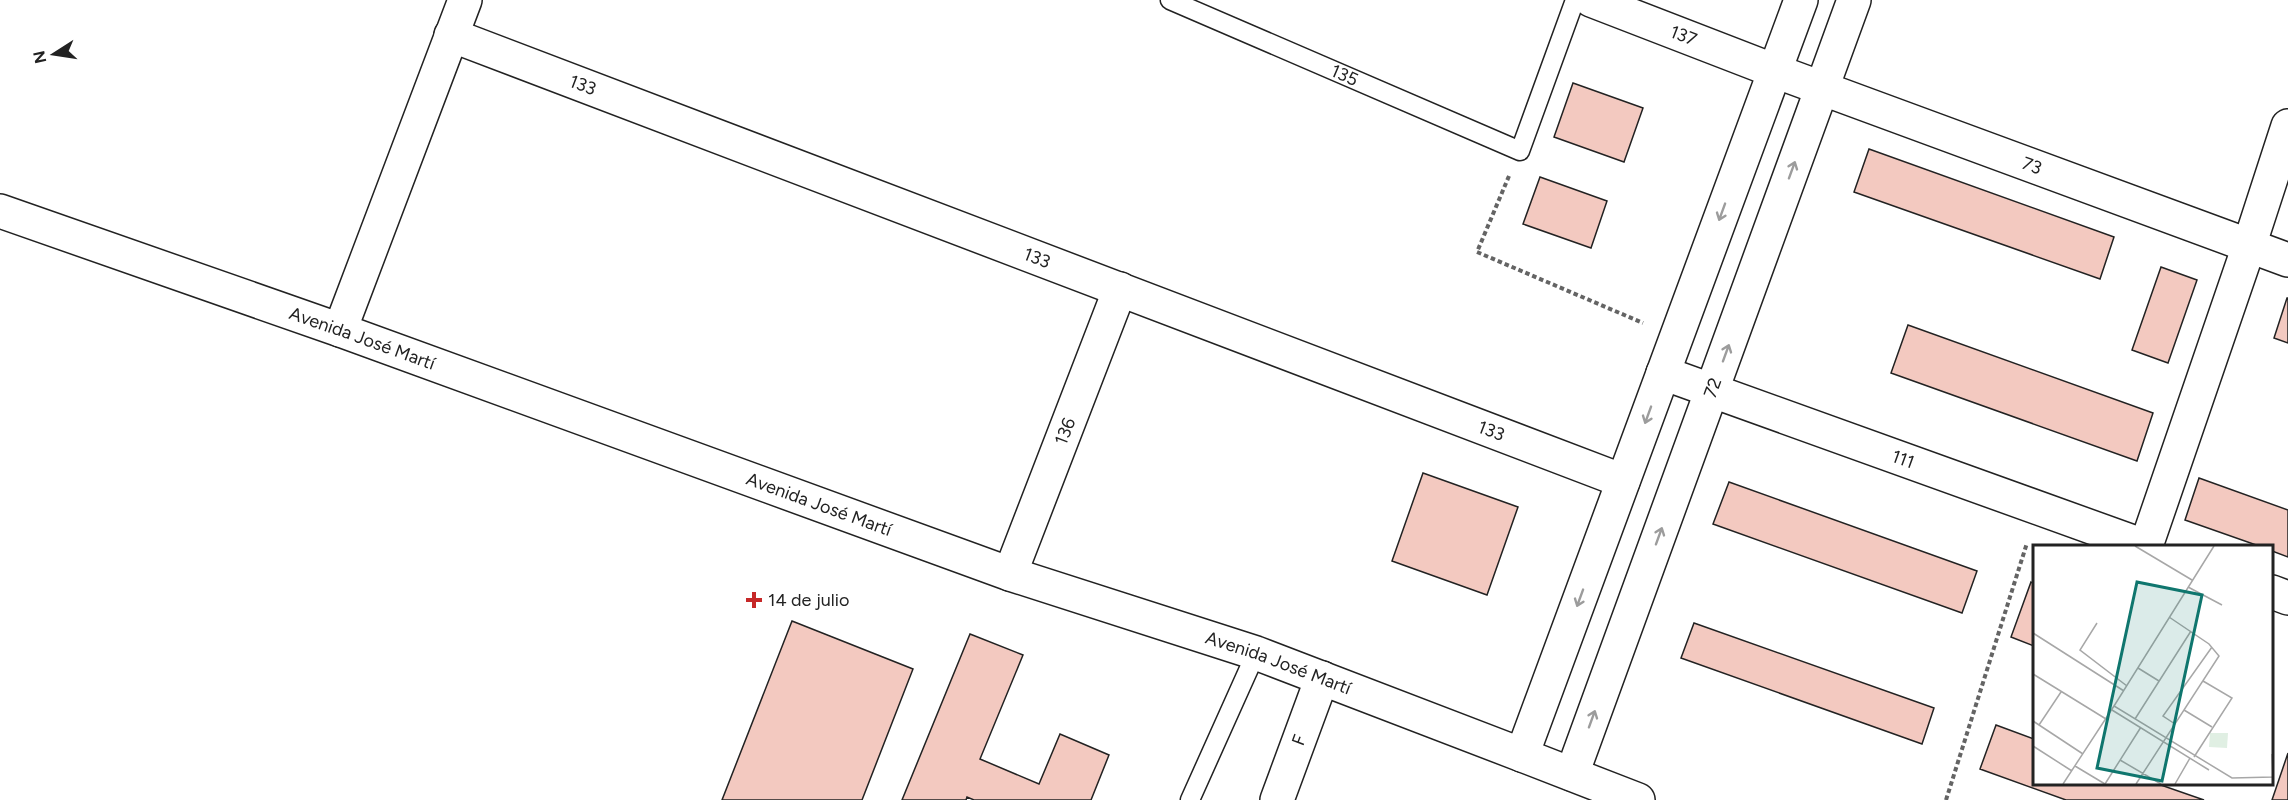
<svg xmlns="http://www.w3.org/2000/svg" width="2288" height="800" font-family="Figtree,sans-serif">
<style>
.building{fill:#f3c9c0;stroke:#222;stroke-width:1.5}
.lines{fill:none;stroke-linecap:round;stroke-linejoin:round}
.service-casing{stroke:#222;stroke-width:21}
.minor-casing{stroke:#222;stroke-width:36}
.tertiary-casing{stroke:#222;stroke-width:36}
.secondary-casing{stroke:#222;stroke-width:36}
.path{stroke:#646464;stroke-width:4;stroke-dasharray:4.5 3;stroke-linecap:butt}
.service{stroke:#fff;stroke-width:18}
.minor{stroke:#fff;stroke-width:33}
.tertiary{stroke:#fff;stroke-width:33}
.secondary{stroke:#fff;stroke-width:33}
.oneway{stroke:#9c9c9c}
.poi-dot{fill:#c62828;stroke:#fff;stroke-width:2}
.labels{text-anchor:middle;stroke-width:4.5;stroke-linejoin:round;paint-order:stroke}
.street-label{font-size:18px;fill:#222;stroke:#fff}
.poi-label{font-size:18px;fill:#222;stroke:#fff;text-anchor:start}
.inset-road{fill:none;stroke:#a7a7a7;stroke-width:1.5}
.view{fill:#0f766e;fill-opacity:0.15;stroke:#0f766e;stroke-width:3}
.inset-edge{fill:none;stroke:#222;stroke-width:3}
</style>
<rect width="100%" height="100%" fill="#fff"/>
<!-- building -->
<path class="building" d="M1573,83L1643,108L1624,162L1554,137Z
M1869,149L2114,237L2100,279L1854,192Z
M1540,177L1607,201L1591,248L1523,224Z
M2161,267L2197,280L2168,363L2132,350Z
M2287,298H2288V343L2274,338Z
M1908,325L2153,413L2137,461L1891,373Z
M1423,473L1518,507L1487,595L1392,561Z
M2199,478L2288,510V557L2272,551V546H2259L2185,520Z
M1729,482L1977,571L1962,613L1713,524Z
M2031,582L2034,584V646L2011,637Z
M792,621L913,669L862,800H722Z
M1694,623L1934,708L1922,744L1681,658Z
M970,634L1023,655L980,759L1039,784L1060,734L1109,755L1091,800H974L967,797L966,800H902Z
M1996,725L2034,739V784H2158L2204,800H2066L1980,769Z
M2288,753V800H2272Z"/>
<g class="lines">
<!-- service casing -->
<g class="service-casing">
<g id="service">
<path id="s1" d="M1170,0L1520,151L1575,0"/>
<path d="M1190,800L1256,653"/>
</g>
</g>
<!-- minor casing -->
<g class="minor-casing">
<g id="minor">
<path id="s2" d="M1591,0L1775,71L2288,260"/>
<path id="s3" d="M451,35L1623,481"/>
<path d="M340,330L465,0"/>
<path id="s4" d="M1663,373L2144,546"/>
<path d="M2146,546L2249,246L2288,126"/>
<path id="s5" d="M1010,574L1120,289"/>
<path d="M2272,592L2288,598"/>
<path id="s6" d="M1277,800L1322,678"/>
</g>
</g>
<!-- tertiary casing -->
<g class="tertiary-casing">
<g id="tertiary">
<path id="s7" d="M0,211L340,330L1010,574L1256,653L1522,755L1801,0"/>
<path id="s8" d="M1572,774L1854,0"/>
</g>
</g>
<!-- secondary casing -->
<g class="secondary-casing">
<path id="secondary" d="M1522,755L1638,800"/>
</g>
<!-- path -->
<path class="path" d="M1509,176L1477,252L1643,323
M1946,800L2027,543"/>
<!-- service -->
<use href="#service" class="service"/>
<!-- minor -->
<use href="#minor" class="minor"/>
<!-- tertiary -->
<use href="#tertiary" class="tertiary"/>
<!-- secondary -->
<use href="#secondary" class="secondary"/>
</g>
<!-- one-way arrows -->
<defs><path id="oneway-shaft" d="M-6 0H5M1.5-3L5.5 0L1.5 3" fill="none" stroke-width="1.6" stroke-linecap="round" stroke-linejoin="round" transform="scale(1.5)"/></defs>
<g class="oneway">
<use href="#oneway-shaft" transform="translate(1792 170) rotate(-70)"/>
<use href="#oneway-shaft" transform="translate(1722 212) rotate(110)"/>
<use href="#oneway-shaft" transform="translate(1726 353) rotate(-70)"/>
<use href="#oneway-shaft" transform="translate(1648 415) rotate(110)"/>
<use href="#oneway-shaft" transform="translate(1659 536) rotate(-70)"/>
<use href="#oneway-shaft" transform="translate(1580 598) rotate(110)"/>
<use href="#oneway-shaft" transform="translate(1592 719) rotate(-70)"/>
</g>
<!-- markers -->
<path class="poi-dot" d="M751 591h6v6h6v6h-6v6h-6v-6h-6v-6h6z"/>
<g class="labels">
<!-- street labels -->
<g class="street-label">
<text dy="6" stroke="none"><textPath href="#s2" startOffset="99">137</textPath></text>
<text dy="6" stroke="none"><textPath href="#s1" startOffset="190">135</textPath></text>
<text dy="6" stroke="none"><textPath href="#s3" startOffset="141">133</textPath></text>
<text dy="6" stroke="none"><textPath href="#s2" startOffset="471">73</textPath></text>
<text dy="6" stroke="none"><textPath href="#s3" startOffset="627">133</textPath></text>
<text dy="6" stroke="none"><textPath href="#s7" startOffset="384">Avenida José Martí</textPath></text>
<text dy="6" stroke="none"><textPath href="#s8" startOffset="411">72</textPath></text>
<text dy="6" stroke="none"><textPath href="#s5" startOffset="153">136</textPath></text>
<text dy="6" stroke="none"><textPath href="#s3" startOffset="1113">133</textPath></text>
<text dy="6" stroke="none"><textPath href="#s4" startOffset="255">111</textPath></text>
<text dy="6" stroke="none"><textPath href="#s7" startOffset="870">Avenida José Martí</textPath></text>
<text dy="6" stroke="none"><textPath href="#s7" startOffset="1356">Avenida José Martí</textPath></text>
<text dy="6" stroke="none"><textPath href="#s6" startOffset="64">F</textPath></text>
</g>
<!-- poi labels -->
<g class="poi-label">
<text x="768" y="606">14 de julio</text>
</g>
</g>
<!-- overview -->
<g transform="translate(2033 545)">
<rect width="240" height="240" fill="#fff"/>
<path d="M177,188H195L194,203L176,202Z" fill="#e0efe3"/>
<path class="inset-road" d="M102,1L159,35M181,1L81,161L199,233L240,232M155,42L189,60M64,78L47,105L94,141M0,88L91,146M105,123L126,136M0,129L73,174M79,165L176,225M151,165L179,182M102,174L158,86M0,176L50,209M142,179L130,171L179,102M6,180L28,147M0,201L39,226M239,209L240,232M161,212L199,153L170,136M87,215L128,239M42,221L72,239M30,239L81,161M72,239L108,182M103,239L186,111L176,99L136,72M142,239L157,213"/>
<path class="view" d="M104,37L169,50L129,236L64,223Z"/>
<rect width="240" height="240" class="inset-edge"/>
</g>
<!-- north arrow -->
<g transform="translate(54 54) rotate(258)" stroke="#ffffff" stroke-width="4.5" paint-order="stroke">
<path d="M0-4.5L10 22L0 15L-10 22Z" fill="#222222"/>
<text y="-9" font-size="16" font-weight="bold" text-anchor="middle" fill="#222222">N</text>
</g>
</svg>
